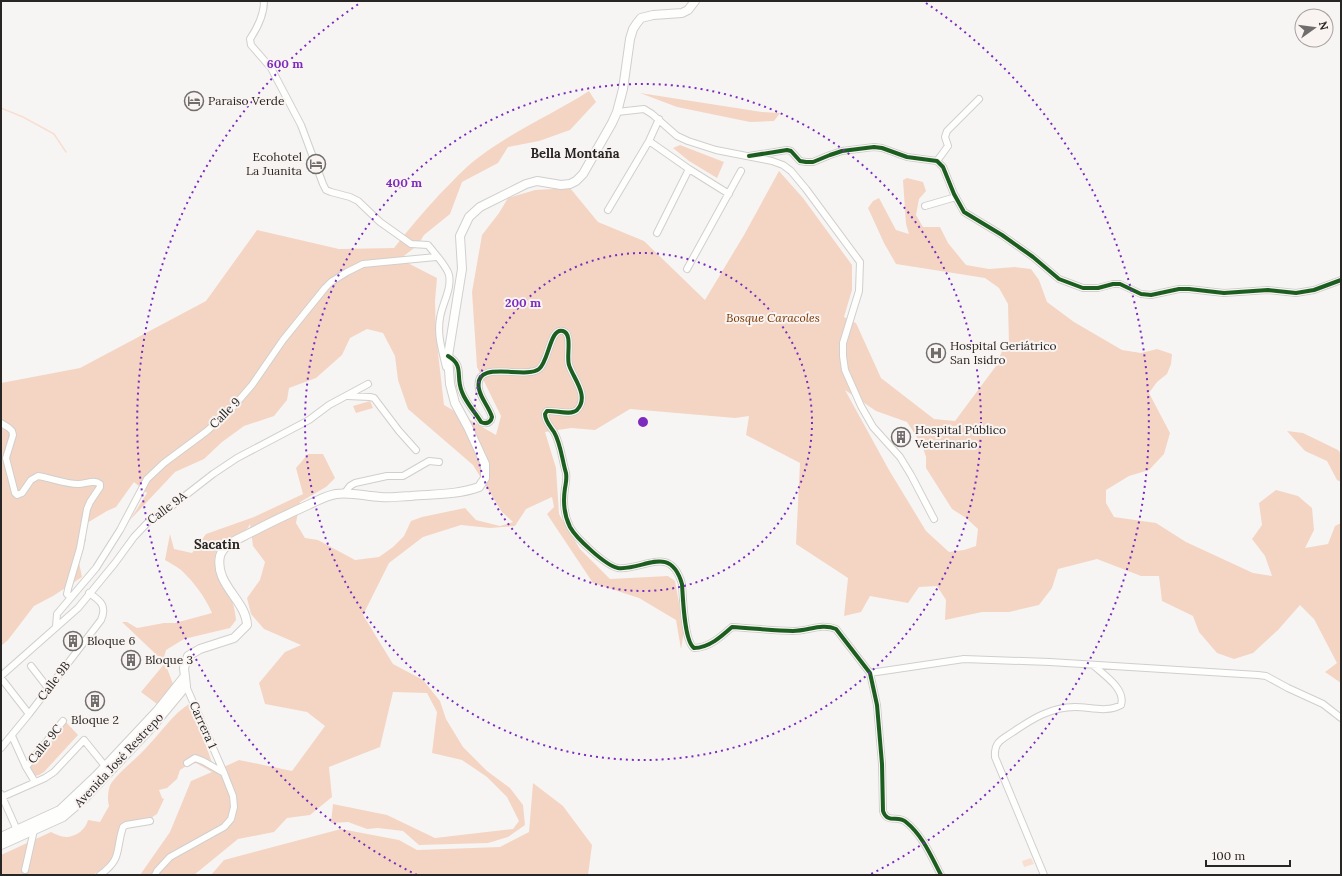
<svg xmlns="http://www.w3.org/2000/svg" width="1342" height="876" font-family="Lora,serif">
<style>
.green{fill:#f4d5c3;fill-rule:evenodd}
.water{fill:#f7dfd2}
.lines{fill:none;stroke-linecap:round;stroke-linejoin:round}
.stream{stroke:#f7dfd2;stroke-width:1.5}
.minor-casing{stroke:#d0cfce;stroke-width:8}
.major-casing{stroke:#d0cfce;stroke-width:10}
.minor{stroke:#fefefd;stroke-width:6}
.major{stroke:#fefefd;stroke-width:8}
.cycleway-casing{stroke:#f9f4f1;stroke-width:6}
.cycleway{stroke:#1b5e20;stroke-width:4}
.ring{fill:none;stroke:#7b2cbf;stroke-width:2;stroke-dasharray:2 4}
.labels{text-anchor:middle;stroke-width:4;stroke-linejoin:round;paint-order:stroke}
.poi-label{font-size:12px;fill:#282625;stroke:#f9f4f1;text-anchor:start}
.park-label{font-size:12px;font-style:italic;fill:#7a3600;stroke:#f9f4f1}
.street-label{font-size:12px;fill:#282625;stroke:#f9f4f1}
.neighbourhood-label{font-size:13px;font-weight:bold;fill:#282625;stroke:#f9f4f1}
.centre{fill:#7b2cbf;stroke:#f9f4f1;stroke-width:2}
.ring-label{font-size:12px;text-anchor:middle;font-weight:bold;fill:#7b2cbf;stroke:#f9f4f1;stroke-width:4;stroke-linejoin:round;paint-order:stroke}
</style>
<rect width="100%" height="100%" fill="#f7f5f3"/>
<!-- green -->
<path class="green" d="M589,91L596,102L570,130L539,141L508,147L498,163L462,182L450,214L424,235L418,245L400,259L437,278L435,301L436,335L444,405L496,435L501,416L477,367L472,292L482,235L499,213L508,198L535,190L570,188L598,222L644,241L705,300L744,235L779,171L803,198L852,265V290L844,317L856,323L881,378L934,419L955,421L996,366L1004,346H1009L1008,304L999,288L985,278L896,264L884,243L868,208L873,201L879,198L896,230L909,234L906,224L903,180L907,178L923,182L926,191L919,199L916,215L923,227H940L948,243L966,265L989,269L1015,267L1031,269L1039,280L1047,302L1074,322L1122,350L1141,353L1157,349L1172,354L1171,364L1167,374L1157,382L1149,393L1170,433L1164,454L1149,470L1129,476L1106,490V503L1114,517L1156,523L1186,542L1253,573L1272,576L1265,556L1252,539L1262,525L1259,503L1276,490L1298,496L1312,508L1314,530L1305,548L1328,544L1335,526L1341,523V683L1325,672L1337,663L1314,619L1300,605L1278,630L1253,653L1234,659L1217,653L1199,632L1193,616L1162,601L1159,576H1141L1097,559L1058,569L1052,588L1039,605L1009,612H982L945,620L946,600L937,586L919,587L908,603L870,596L861,612L844,616L848,578L796,544L800,463L746,435L749,416L735,418L630,409L595,430L571,428L545,432L556,468L559,514L580,549L610,579L668,576L675,581L684,631L681,649L676,620L639,598L593,583L547,514L554,507L552,497L526,509L515,526L490,528L461,525L423,537L389,563L363,615L393,664L423,680L440,701L446,719L463,747L487,771L510,788L523,805L525,825L508,837L488,843L419,845L403,831L378,828L367,829L348,822L331,823L333,804L387,815L435,838L513,829L519,821L507,797L487,777L462,760L432,753L437,712L427,693L393,692L380,747L329,767L332,797L310,815L287,818L274,832L238,839L194,875H140L170,832L191,781L212,772L196,763L188,765L180,770L177,779L167,788L159,790L162,798L164,799L157,814L151,818L126,823L113,859L99,871L93,875H1V855L51,832C55,834 62,837 66,837C76,837 86,829 88,820L100,822L109,806C107,799 108,787 112,782C121,770 135,760 145,749C159,735 174,712 191,703L215,771L239,760L292,771L325,726L307,712L265,704L259,683L285,652L301,645L264,629L251,614L247,598L260,580L265,562L253,546L250,524C249,525 249,527 247,529C241,537 223,539 217,550C209,564 224,585 230,596C234,604 235,612 236,620L230,628L184,639L166,650L163,661L122,622H127L137,628L164,623H175L212,613C205,597 194,582 181,570C176,566 170,563 165,560L170,534L174,549L192,553L206,534L254,517L303,494L296,468L308,454H323L335,478L326,487L300,502L296,523L305,538L318,540L355,560L379,557L393,547L404,536L411,521L422,517L465,508L476,520L500,526L513,522L502,512L473,465L408,409L398,380L395,356L383,333L367,329L350,338L342,355L316,378L289,388L287,400L274,416L244,426L222,442L204,459L175,472L130,520L147,493L134,482L116,507L107,511L87,523L84,528L86,541L76,548L82,577L53,596L34,606L8,640L1,646V383L80,368L206,301L257,230L339,249L394,248C408,230 423,212 439,195C452,182 464,168 479,157C513,131 553,114 589,91ZM845,390L876,411L907,422L922,445L926,457V468L952,509L966,518L978,529L976,546L964,550L949,552L926,531L889,470Z
M640,93L762,112L780,113L774,121L750,122L677,107Z
M680,145L724,162L717,178L689,161L673,148Z
M370,401L373,408L356,413L353,406Z
M1287,431L1303,433L1338,450L1341,454V482L1337,480L1327,461L1305,451Z
M165,663L175,689L161,707L141,692Z
M65,721L78,735L44,772L39,775L35,776L28,767Z
M533,783L563,806L592,845L588,875H211L224,860L341,829L399,840L417,850L500,847L529,832Z"/>
<!-- water -->
<path class="water" d="M1031,858L1034,864L1024,867L1022,861Z"/>
<g class="lines">
<!-- stream -->
<path class="stream" d="M1,108L23,117L54,134L66,152"/>
<!-- minor casing -->
<g class="minor-casing">
<path id="minor" d="M264,1C264,15 258,27 250,39L251,45L271,68L301,125L323,184L326,190L331,192L350,197L358,201L380,222L411,244L428,245C434,253 447,266 449,275C452,289 442,304 440,318C437,335 442,350 446,367
M617,112L644,109L652,114L677,136L688,141L716,150L772,161L783,165L791,171L806,189L860,262L859,291L843,343V356L845,370L861,406L873,427L900,457L911,475L934,519
M649,141L689,169L729,194
M749,156L787,150L791,151L800,161L806,162H813L830,155L842,151L874,147L882,148L907,157L937,161L943,167L954,194L964,212L1002,235L1033,257L1059,279L1083,288H1098L1113,284H1120L1141,294L1151,295L1179,289H1189L1224,293L1268,290L1296,293L1314,290L1341,280
M937,161L948,146L945,137L947,131L979,99
M925,206L956,197
M608,210L649,141L659,119
M657,233L689,169
M687,269L741,171
M448,356C465,366 455,376 462,392C466,403 475,412 481,422C485,424 488,424 491,420L492,417C489,407 481,399 479,389C473,358 525,380 539,369C549,361 550,327 563,331C573,334 566,356 569,365C573,378 590,396 577,410C570,416 556,410 547,411L545,414C545,421 550,426 554,432C561,444 562,460 566,473C567,479 566,482 565,488C563,501 564,515 570,527C576,538 606,566 618,568C643,571 670,543 682,584C683,597 684,641 694,648C709,648 722,636 732,627C752,628 773,631 793,631C808,631 822,623 836,629L870,673L877,705L882,764L883,811C887,824 898,815 906,822C923,836 931,856 941,875
M347,396L370,397L374,398L399,431L416,450
M1,423L9,428L12,431L13,435L6,458L15,493L17,495L22,493L31,480L38,476C51,478 65,484 78,484C86,484 94,479 100,484V487L90,502L87,509L80,548L68,589L67,594L71,597
M344,494L350,486L355,483L387,476H403L429,461L439,462
M56,627L57,614L96,568L120,530L147,479L164,463L207,431L233,407L252,385L283,340L325,288L331,282L347,272L363,264L436,257
M31,666L48,688
M870,673L964,659L1050,662L1258,675L1266,676L1288,688L1323,704L1341,718
M1,676L78,608L115,563L134,537L151,519L168,509L213,474L237,458L309,420L329,405L368,384
M1,678L29,714
M12,736L26,767L35,782
M1,748L29,714L101,620C107,606 101,601 89,593
M187,763L195,758L203,761L224,773
M26,767L63,721
M1,794L17,830
M2,797L45,778L54,772L84,740L105,766
M25,870L34,830
M100,875C123,858 115,851 123,827L126,825L150,821
M155,875L157,871L170,857L224,827L231,819L234,807L233,796L224,773L186,686
M1044,875L995,757C994,742 1001,740 1013,732C1032,719 1051,707 1075,707C1090,707 1107,713 1121,705C1126,689 1104,675 1093,665"/>
</g>
<!-- major casing -->
<g class="major-casing">
<path id="major" d="M1,837L60,810L96,776L157,711L184,677
M1,845L63,817L84,799L152,727L186,686L184,668L188,656L200,649L234,638L247,625C246,600 214,584 220,556C223,544 241,538 250,533C269,523 288,514 308,505C317,501 325,496 336,494C351,492 365,496 381,497C391,498 401,496 411,496C434,494 457,495 479,487L485,478V464L468,427L455,403L450,384L448,356L462,269L460,236L469,217L480,207L526,184L537,181L561,185L570,184L576,181L583,174L612,123L617,112L623,89L630,39L633,29L637,23L641,18L653,15L682,13L688,10L695,1"/>
</g>
<!-- minor -->
<use href="#minor" class="minor"/>
<!-- major -->
<use href="#major" class="major"/>
<!-- cycleway casing -->
<g class="cycleway-casing">
<path id="cycleway" d="M749,156L787,150L791,151L800,161L806,162H813L830,155L842,151L874,147L882,148L907,157L937,161L943,167L954,194L964,212L1002,235L1033,257L1059,279L1083,288H1098L1113,284H1120L1141,294L1151,295L1179,289H1189L1224,293L1268,290L1296,293L1314,290L1341,280
M448,356C465,366 455,376 462,392C466,403 475,412 481,422C485,424 488,424 491,420L492,417C489,407 481,399 479,389C473,358 525,380 539,369C549,361 550,327 563,331C573,334 566,356 569,365C573,378 590,396 577,410C570,416 556,410 547,411L545,414C545,421 550,426 554,432C561,444 562,460 566,473C567,479 566,482 565,488C563,501 564,515 570,527C576,538 606,566 618,568C643,571 670,543 682,584C683,597 684,641 694,648C709,648 722,636 732,627C752,628 773,631 793,631C808,631 822,623 836,629L870,673L877,705L882,764L883,811C887,824 898,815 906,822C923,836 931,856 941,875"/>
</g>
<!-- cycleway -->
<use href="#cycleway" class="cycleway"/>
</g>
<!-- distance rings -->
<g class="ring">
<circle cx="643" cy="422" r="169"/>
<circle cx="643" cy="422" r="338"/>
<path d="M417 875A506 506 0 0 1 360 3M926 3A506 506 0 0 1 869 875"/>
</g>
<!-- icons -->
<defs>
<g id="hotel-ring" transform="scale(1)"><circle r="9.5" fill="#f9f4f1" stroke="#706e6d" stroke-width="1.5"/><path d="M-6-4.5h1.5V1H6V5H4.5V3h-9V5H-6ZM-4 0a1.8 1.8 0 1 1 3.6 0ZM.5 0V-2.5h3Q6-2.5 6 0Z" fill="#706e6d"/></g>
<g id="hospital-ring" transform="scale(1)"><circle r="9.5" fill="#f9f4f1" stroke="#706e6d" stroke-width="1.5"/><path d="M-5-5h3v3.5h4V-5h3V5h-3V1.5h-4V5h-3Z" fill="#706e6d"/></g>
<g id="building-ring" transform="scale(1)"><circle r="9.5" fill="#f9f4f1" stroke="#706e6d" stroke-width="1.5"/><path d="M-4-6H4V6H1V3H-1V6H-4ZM-2.5-4.3h1.7v1.8h-1.7ZM.8-4.3h1.7v1.8H.8ZM-2.5-1h1.7V.8h-1.7ZM.8-1h1.7V.8H.8Z" fill="#706e6d"/></g>
</defs>
<g fill-rule="evenodd">
<use href="#hotel-ring" x="194" y="101"/>
<use href="#hotel-ring" x="316" y="164"/>
<use href="#hospital-ring" x="936" y="353"/>
<use href="#building-ring" x="901" y="437"/>
<use href="#building-ring" x="73" y="641"/>
<use href="#building-ring" x="131" y="660"/>
<use href="#building-ring" x="95" y="701"/>
</g>
<g class="labels">
<!-- poi labels -->
<g class="poi-label">
<text x="208" y="105">Paraiso Verde</text>
<text x="302" y="161" text-anchor="end">Ecohotel<tspan x="302" dy="14">La Juanita</tspan></text>
<text x="950" y="350">Hospital Geriátrico<tspan x="950" dy="14">San Isidro</tspan></text>
<text x="915" y="434">Hospital Público<tspan x="915" dy="14">Veterinario</tspan></text>
<text x="87" y="645">Bloque 6</text>
<text x="145" y="664">Bloque 3</text>
<text x="95" y="724" text-anchor="middle">Bloque 2</text>
</g>
<!-- park labels -->
<g class="park-label">
<text x="773" y="322">Bosque Caracoles</text>
</g>
<!-- street labels -->
<g class="street-label">
<text transform="translate(225 413) rotate(-45)" y="4">Calle 9</text>
<text transform="translate(167 508) rotate(-37)" y="4">Calle 9A</text>
<text transform="translate(54 681) rotate(-53)" y="4">Calle 9B</text>
<text transform="translate(203 725) rotate(66)" y="4">Carrera 1</text>
<text transform="translate(45 744) rotate(-51)" y="4">Calle 9C</text>
<text transform="translate(119 760) rotate(-47)" y="4">Avenida José Restrepo</text>
</g>
<!-- neighbourhood labels -->
<g class="neighbourhood-label">
<text x="575" y="158">Bella Montaña</text>
<text x="217" y="549">Sacatin</text>
</g>
</g>
<circle cx="643" cy="422" r="6" class="centre"/>
<g class="ring-label">
<text x="285" y="68">600 m</text>
<text x="404" y="187">400 m</text>
<text x="523" y="307">200 m</text>
</g>
<!-- border -->
<rect width="1342" height="876" fill="none" stroke="#282625" stroke-width="4"/>
<!-- north arrow -->
<g transform="translate(1314 28) rotate(76)"><circle r="19" fill="#f9f4f1" stroke="#a5a29f"/>
<path d="M0-3L7 15L0 10L-7 15Z" fill="#706e6d"/>
<text y="-6" font-size="11" font-weight="bold" text-anchor="middle" fill="#282625">N</text>
</g>
<!-- scale -->
<path d="M1206 860v6h84v-6" fill="none" stroke="#282625" stroke-width="2"/>
<text x="1212" y="860" font-size="12" fill="#282625" stroke="#f9f4f1" stroke-width="3" paint-order="stroke">100 m</text>
</svg>
